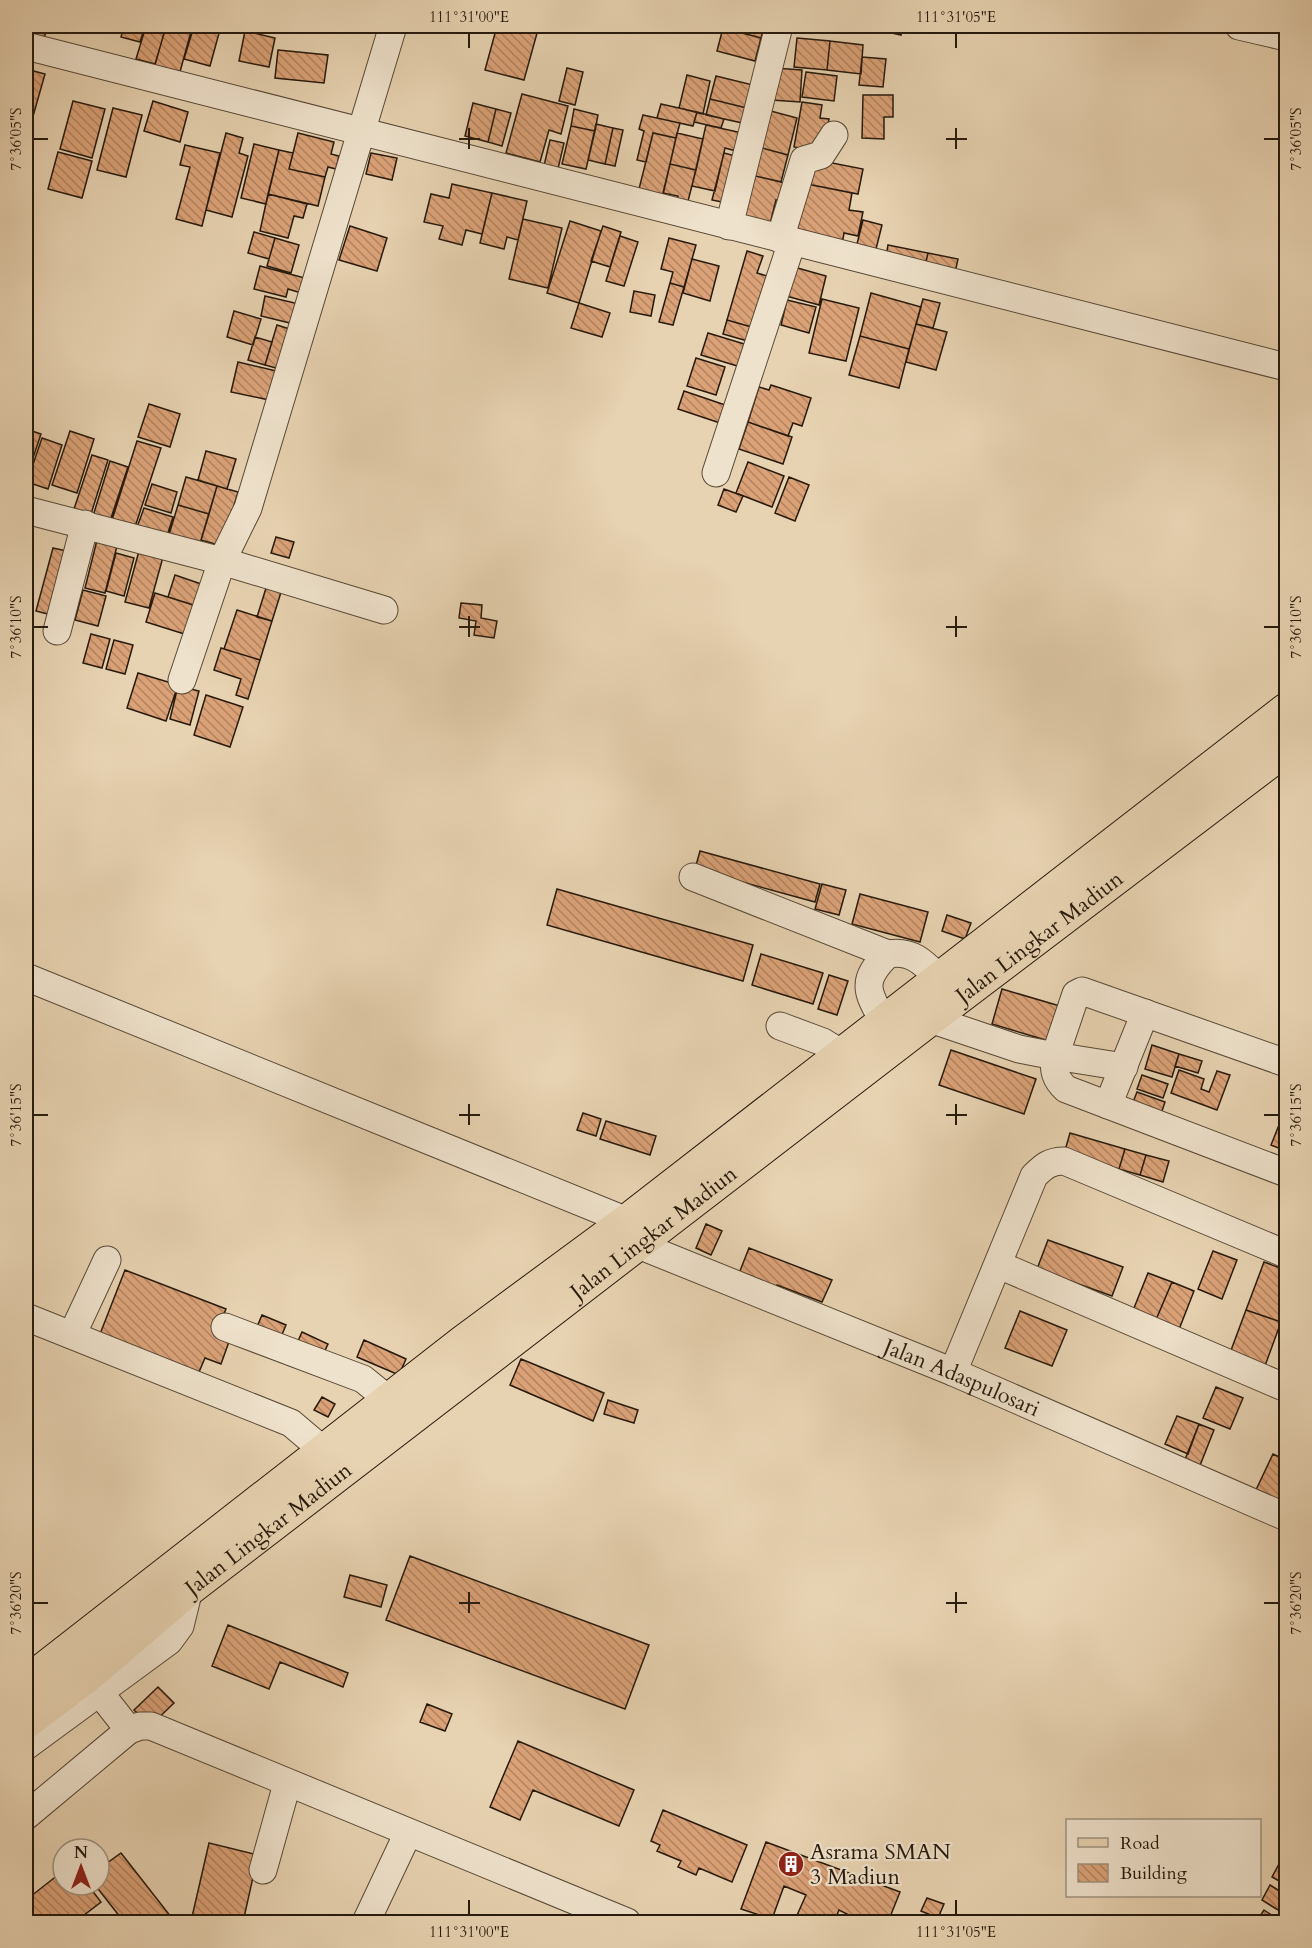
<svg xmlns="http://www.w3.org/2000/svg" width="1312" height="1948" font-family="Cardo,serif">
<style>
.building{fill:url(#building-back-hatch);stroke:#271a0d;stroke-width:1.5}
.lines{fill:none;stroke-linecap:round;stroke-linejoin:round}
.minor-casing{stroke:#574836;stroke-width:29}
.major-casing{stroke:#271a0d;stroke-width:35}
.minor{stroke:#efe2cc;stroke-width:27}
.major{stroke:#e7d2b1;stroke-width:33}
.ticks{fill:none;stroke:#271a0d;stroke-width:2}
.labels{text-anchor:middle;stroke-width:4.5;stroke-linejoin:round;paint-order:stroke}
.street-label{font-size:22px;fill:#271a0d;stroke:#efe2cc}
.poi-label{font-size:22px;fill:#271a0d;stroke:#efe2cc;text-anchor:start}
.neatline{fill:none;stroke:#271a0d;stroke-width:2}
.ticks-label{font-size:15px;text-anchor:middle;fill:#271a0d}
</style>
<defs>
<pattern id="building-back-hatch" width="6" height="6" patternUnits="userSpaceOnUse" patternTransform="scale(1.5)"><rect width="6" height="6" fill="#dba278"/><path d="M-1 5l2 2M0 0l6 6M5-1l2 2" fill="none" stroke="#b28361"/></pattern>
</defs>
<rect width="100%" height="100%" fill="#e7d2b1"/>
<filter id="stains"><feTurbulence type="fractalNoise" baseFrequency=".00333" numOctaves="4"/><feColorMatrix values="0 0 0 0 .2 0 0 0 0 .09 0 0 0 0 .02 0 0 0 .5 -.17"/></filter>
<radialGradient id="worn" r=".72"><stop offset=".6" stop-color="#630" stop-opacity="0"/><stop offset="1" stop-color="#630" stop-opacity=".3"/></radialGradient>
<!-- building -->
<path class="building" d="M26,26H48L42,44L26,39Z
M124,26H145L140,42L121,37Z
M146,26L166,27L155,64L136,59Z
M166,26L192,28L178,79L153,72Z
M194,26H221L210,66L184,59Z
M497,26H539L524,80L485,70Z
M723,26H764L761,38L723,28Z
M869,26H903L901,35L869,28Z
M723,28L761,38L755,61L717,51Z
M245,31L275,38L269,67L239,61Z
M797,38L830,41L827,70L794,67Z
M830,41L863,45L861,74L827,70Z
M278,50L328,55L324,83L275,78Z
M862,57L886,59L883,87L859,85Z
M567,68L583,72L575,105L559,101Z
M774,68L802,70L800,102L772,100Z
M26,69L45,74L26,141Z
M806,72L837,76L834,101L802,97Z
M687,75L710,81L703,114L679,108Z
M716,76L757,86L751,109L710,99Z
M522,94L568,106L561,134L549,130L540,162L506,153Z
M863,95H893V117H884V139L862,138Z
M710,99L751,109L747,124L706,115Z
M73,101L105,109L92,158L60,149Z
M153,101L188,112L180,142L144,131Z
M802,102L822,105L820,118L829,119L823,152L794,147Z
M473,103L496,109L488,142L465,136Z
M661,104L697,112L693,126L657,118Z
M113,108L142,115L126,177L97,170Z
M496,109L511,113L502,146L488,142Z
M574,109L598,115L595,131L571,126Z
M767,110L797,118L788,155L758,147Z
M697,112L724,119L721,128L694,122Z
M643,115L680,123L676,138L653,133L646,162L637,160L644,131L639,129Z
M596,124L613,128L605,164L588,160Z
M706,125L747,134L743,153L725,148L715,191L692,186Z
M571,126L595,131L586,169L562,164Z
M613,128L623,130L615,166L605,164Z
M226,133L243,138L239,153L248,156L232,217L206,210Z
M298,133L334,142L331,154L339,156L336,169L328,167L325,177L289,169Z
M653,133L676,138L662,199L638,193Z
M677,133L703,139L696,170L670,164Z
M550,140L564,143L557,173L543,170Z
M254,144L279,150L266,204L241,198Z
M185,145L220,153L202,226L176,219L190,167L180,165Z
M758,147L788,155L781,182L751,175Z
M279,150L293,153L289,169L325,177L318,206L268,194Z
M58,152L92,161L82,198L48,189Z
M371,153L397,158L392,180L366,174Z
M724,153L743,158L732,204L712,200Z
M812,159L863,169L858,194L807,184Z
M670,164L696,170L686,209L675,207L678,196L663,193Z
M751,175L791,184L786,202L776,200L770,224L740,217Z
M452,184L492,193L482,234L466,230L462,245L439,239L443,226L424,222L431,194L449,198Z
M807,184L852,193L849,210L863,212L858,236L844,233L841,250L795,241Z
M492,193L527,201L518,240L507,237L504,249L480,243Z
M268,194L307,204L303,218L294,216L288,238L260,231Z
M523,219L562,228L548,288L509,279Z
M863,220L882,225L874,257L855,252Z
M570,221L601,231L579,303L547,293Z
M350,226L387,238L377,271L339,260Z
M603,226L621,232L610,267L591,261Z
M254,232L275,238L269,259L248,253Z
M620,236L638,242L624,286L606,281Z
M275,238L299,245L291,273L267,266Z
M669,238L696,245L684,287L670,283L673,272L661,269Z
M888,245L928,253L924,271L885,263Z
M747,251L763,256L757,273L777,279L762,330L727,320Z
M928,253L958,259L954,277L924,271Z
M692,259L719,266L710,301L683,293Z
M260,266L312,280L308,295L288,289L286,297L254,289Z
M794,267L826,276L819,305L786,296Z
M670,283L684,287L673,325L659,322Z
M634,291L655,295L651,316L630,312Z
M871,293L921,307L909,349L860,336Z
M265,296L299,304L294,324L261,316Z
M822,299L859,308L846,361L809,353Z
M923,299L940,303L933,328L916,324Z
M787,300L816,307L809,333L781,325Z
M579,303L610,313L602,337L571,328Z
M234,311L261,319L253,345L227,337Z
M727,320L762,330L758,344L723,334Z
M916,324L947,332L936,370L906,362Z
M277,325L299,332L287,371L265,365Z
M708,333L751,346L744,368L701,355Z
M860,336L909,349L899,388L849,375Z
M255,337L272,342L265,365L248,360Z
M696,358L725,367L716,395L687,386Z
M238,362L281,372L274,401L231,392Z
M771,385L811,398L802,426L793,423L788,436L748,422L759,387L769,390Z
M684,391L734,408L729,426L678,409Z
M149,404L180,414L170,447L138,437Z
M748,422L792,437L783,464L739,449Z
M26,429L41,434L32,461L26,459Z
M70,431L94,439L77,493L52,485Z
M42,438L62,445L48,489L27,482Z
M137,441L161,448L135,527L112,520Z
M206,451L236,459L227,489L198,480Z
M92,455L108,460L91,514L74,509Z
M110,461L128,467L110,521L93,516Z
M748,462L784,476L772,507L736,493Z
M186,477L217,486L209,514L178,505Z
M789,477L809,485L795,521L775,513Z
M152,484L177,492L171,513L145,505Z
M217,486L238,492L222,546L201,540Z
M724,489L743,496L736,512L718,505Z
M178,505L209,514L199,547L168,538Z
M144,508L173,517L166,539L136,530Z
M276,537L294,542L289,558L271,553Z
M97,540L117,546L105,593L85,588Z
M53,548L76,553L59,617L36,611Z
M139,551L163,557L149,608L125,602Z
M116,553L134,558L124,596L106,591Z
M175,575L210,587L203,608L168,597Z
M267,585L282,589L272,621L257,617Z
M83,590L106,596L98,626L75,620Z
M155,593L203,608L194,637L146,622Z
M461,603L482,605L481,618L497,621L494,638L474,635L476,621L459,618Z
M237,610L272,621L260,660L224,649Z
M91,634L110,639L102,668L83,663Z
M114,640L133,645L125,674L106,669Z
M221,648L260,660L248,699L236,695L241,679L214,670Z
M138,673L178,685L166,721L127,708Z
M178,686L199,691L190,725L170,719Z
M206,695L243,707L230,747L194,735Z
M700,851L820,884L815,902L695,869Z
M822,884L846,890L839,915L815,909Z
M557,889L753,945L743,981L547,925Z
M860,894L928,912L920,942L852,924Z
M947,915L971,923L965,939L942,931Z
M761,954L823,973L813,1004L752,985Z
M829,975L848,981L837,1015L818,1009Z
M1002,989L1060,1006L1049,1041L992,1024Z
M1152,1045L1179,1054L1172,1077L1145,1069Z
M951,1050L1036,1079L1024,1114L939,1085Z
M1179,1054L1202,1061L1198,1073L1175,1066Z
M1179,1070L1204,1079L1201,1089L1209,1092L1217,1071L1230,1075L1217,1110L1171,1093Z
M1142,1075L1168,1084L1163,1098L1137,1089Z
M1137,1092L1165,1102L1160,1117L1131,1107Z
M583,1113L601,1119L596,1136L577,1130Z
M1283,1115L1286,1116V1151L1271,1145Z
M606,1121L656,1136L650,1155L600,1139Z
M1070,1133L1125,1149L1119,1169L1064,1154Z
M1125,1149L1146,1155L1140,1175L1119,1169Z
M1146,1155L1169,1161L1163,1182L1140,1175Z
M706,1224L722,1231L711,1255L696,1248Z
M1048,1240L1123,1267L1112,1296L1037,1269Z
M749,1248L832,1280L822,1302L777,1285L775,1290L738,1276Z
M1213,1251L1237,1260L1222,1299L1198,1289Z
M1264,1262L1286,1270V1307L1281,1322L1246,1310Z
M125,1270L226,1309L216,1333L230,1339L221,1364L205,1358L199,1372L100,1334Z
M1148,1273L1172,1282L1155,1322L1132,1313Z
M1172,1282L1194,1291L1178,1332L1155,1322Z
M1246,1310L1281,1322L1262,1374L1227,1361Z
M1020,1311L1067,1330L1052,1366L1005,1348Z
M262,1315L286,1325L278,1344L254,1334Z
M302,1332L328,1344L320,1361L294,1350Z
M364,1340L406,1359L399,1375L357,1357Z
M521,1359L604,1393L593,1421L510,1385Z
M1216,1387L1243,1398L1230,1429L1203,1418Z
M322,1397L335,1404L328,1417L314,1410Z
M608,1400L638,1410L634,1423L604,1414Z
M1177,1416L1199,1424L1188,1454L1165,1444Z
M1199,1424L1214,1430L1199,1468L1184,1462Z
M1273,1454L1286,1460V1485L1280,1501L1256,1490Z
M410,1556L649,1645L625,1709L386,1620Z
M350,1575L387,1585L381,1607L344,1597Z
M228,1625L348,1673L343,1687L280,1662L269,1689L212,1666Z
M158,1687L174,1703L150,1726L134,1710Z
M427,1704L452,1714L445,1731L420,1722Z
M518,1741L634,1790L619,1826L533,1790L520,1820L490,1807Z
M663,1810L747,1845L732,1882L699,1868L696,1875L678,1867L681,1861L657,1851L660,1845L651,1841Z
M766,1842L900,1892L888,1922H853L855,1918L839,1910L834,1922H794L806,1895L784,1886L772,1919L741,1909Z
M209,1843L258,1855L243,1922H217L192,1917Z
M1286,1851V1885L1272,1877Z
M121,1853L175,1922H124L95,1885H99V1869Z
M63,1871V1885H88L101,1902L75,1922H26V1900Z
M1270,1885L1286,1895V1915L1262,1900Z
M927,1898L944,1904L938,1918L921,1911Z
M1264,1910L1282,1922H1256Z"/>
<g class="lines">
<!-- minor casing -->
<g class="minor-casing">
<g id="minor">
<path d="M1239,26L1286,37"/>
<path d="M26,46L1286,367"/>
<path d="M729,226L779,26"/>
<path d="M780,239L804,160L821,155L834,135"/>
<path d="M716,473L792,242"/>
<path d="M26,510L222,561L384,610"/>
<path d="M57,631L85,524"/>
<path d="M182,680L222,561L248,508L393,26"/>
<path d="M693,877L888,954"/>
<path d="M26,977L627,1221"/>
<path d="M930,1019L1019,1049L1055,1056L1076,994L1082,991L1286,1063"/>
<path d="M883,1020C866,991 861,980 888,954C911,950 923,962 938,977"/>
<path d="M780,1026L823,1042L841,1053"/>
<path d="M1124,1067L1055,1056C1053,1070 1055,1079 1066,1089L1286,1173"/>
<path d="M1108,1105L1145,1013"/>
<path id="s1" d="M636,1244L953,1372L1286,1517"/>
<path d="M999,1265L1286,1388"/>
<path d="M26,1317L291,1423L324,1451"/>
<path d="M225,1327L363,1379L389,1400"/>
<path d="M72,1335L107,1260"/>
<path d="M953,1372L1034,1176C1044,1166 1050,1161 1064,1161L1286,1254"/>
<path d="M129,1730L140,1726H151L627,1922"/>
<path d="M26,1746L169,1641L180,1626L189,1589"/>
<path d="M26,1816L129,1730L89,1679"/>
<path d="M263,1870L287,1784"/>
<path d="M366,1922L408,1833"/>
</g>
</g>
<!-- major casing -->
<g class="major-casing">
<g id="major">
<path d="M26,1683L463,1342L627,1221L1286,710"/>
<path id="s2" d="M26,1722L87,1676L189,1589L930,1019L1286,749"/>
</g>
</g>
<!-- minor -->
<use href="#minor" class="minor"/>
<!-- major -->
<use href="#major" class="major"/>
</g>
<!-- ticks -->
<path class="ticks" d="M469,33V48M956,33V48M469,128V149M956,128V149M33,139H48M459,139H480M946,139H967M1264,139H1279M469,616V637M956,616V637M33,627H48M459,627H480M946,627H967M1264,627H1279M469,1104V1125M956,1104V1125M33,1115H48M459,1115H480M946,1115H967M1264,1115H1279M469,1592V1613M956,1592V1613M33,1603H48M459,1603H480M946,1603H967M1264,1603H1279M469,1900V1915M956,1900V1915"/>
<!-- icons -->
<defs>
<g id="building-disc" transform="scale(1.35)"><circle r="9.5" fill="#8f2418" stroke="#efe2cc"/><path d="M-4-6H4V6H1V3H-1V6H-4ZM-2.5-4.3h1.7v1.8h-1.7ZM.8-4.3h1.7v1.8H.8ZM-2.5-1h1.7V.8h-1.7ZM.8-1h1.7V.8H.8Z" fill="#fff"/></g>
</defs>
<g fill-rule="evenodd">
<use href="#building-disc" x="791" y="1864"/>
</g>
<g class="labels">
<!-- street labels -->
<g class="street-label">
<text dy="8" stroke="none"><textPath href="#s2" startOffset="1282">Jalan Lingkar Madiun</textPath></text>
<text dy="8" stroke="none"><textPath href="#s2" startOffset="796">Jalan Lingkar Madiun</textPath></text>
<text dy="8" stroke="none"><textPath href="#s1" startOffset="352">Jalan Adaspulosari</textPath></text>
<text dy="8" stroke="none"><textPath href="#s2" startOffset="310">Jalan Lingkar Madiun</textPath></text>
</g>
<!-- poi labels -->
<g class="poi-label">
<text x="810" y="1859">Asrama SMAN<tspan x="810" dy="25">3 Madiun</tspan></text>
</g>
</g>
<!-- margin -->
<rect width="1312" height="1948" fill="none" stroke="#e7d2b1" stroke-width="66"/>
<!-- legend -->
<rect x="1066" y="1819" width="195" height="78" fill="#efe2cc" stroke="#9f9280" stroke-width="1.5"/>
<rect x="1078" y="1838" width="30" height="9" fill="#e7d2b1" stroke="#9f9280" stroke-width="1.5"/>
<text x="1120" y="1849" font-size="18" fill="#271a0d">Road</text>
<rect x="1078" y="1864" width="30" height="18" fill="url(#building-back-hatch)" stroke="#9f9280" stroke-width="1.5"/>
<text x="1120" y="1879" font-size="18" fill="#271a0d">Building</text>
<!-- north arrow -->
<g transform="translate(81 1867)"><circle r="28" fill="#efe2cc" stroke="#9f9280" stroke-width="1.5"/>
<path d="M0-4.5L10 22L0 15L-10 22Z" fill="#8f2418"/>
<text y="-9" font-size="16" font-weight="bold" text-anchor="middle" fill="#271a0d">N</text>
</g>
<rect x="33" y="33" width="1246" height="1882" class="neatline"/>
<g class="ticks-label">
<text x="469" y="22">111°31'00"E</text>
<text x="956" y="22">111°31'05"E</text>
<text transform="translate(16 139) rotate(-90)" y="5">7°36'05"S</text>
<text transform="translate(1296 139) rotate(-90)" y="5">7°36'05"S</text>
<text transform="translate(16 627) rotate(-90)" y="5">7°36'10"S</text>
<text transform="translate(1296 627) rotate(-90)" y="5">7°36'10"S</text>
<text transform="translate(16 1115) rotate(-90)" y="5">7°36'15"S</text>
<text transform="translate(1296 1115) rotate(-90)" y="5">7°36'15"S</text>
<text transform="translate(16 1603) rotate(-90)" y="5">7°36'20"S</text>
<text transform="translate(1296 1603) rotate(-90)" y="5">7°36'20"S</text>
<text x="469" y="1937">111°31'00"E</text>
<text x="956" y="1937">111°31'05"E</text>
</g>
<rect width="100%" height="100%" filter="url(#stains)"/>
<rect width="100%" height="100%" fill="url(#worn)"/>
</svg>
